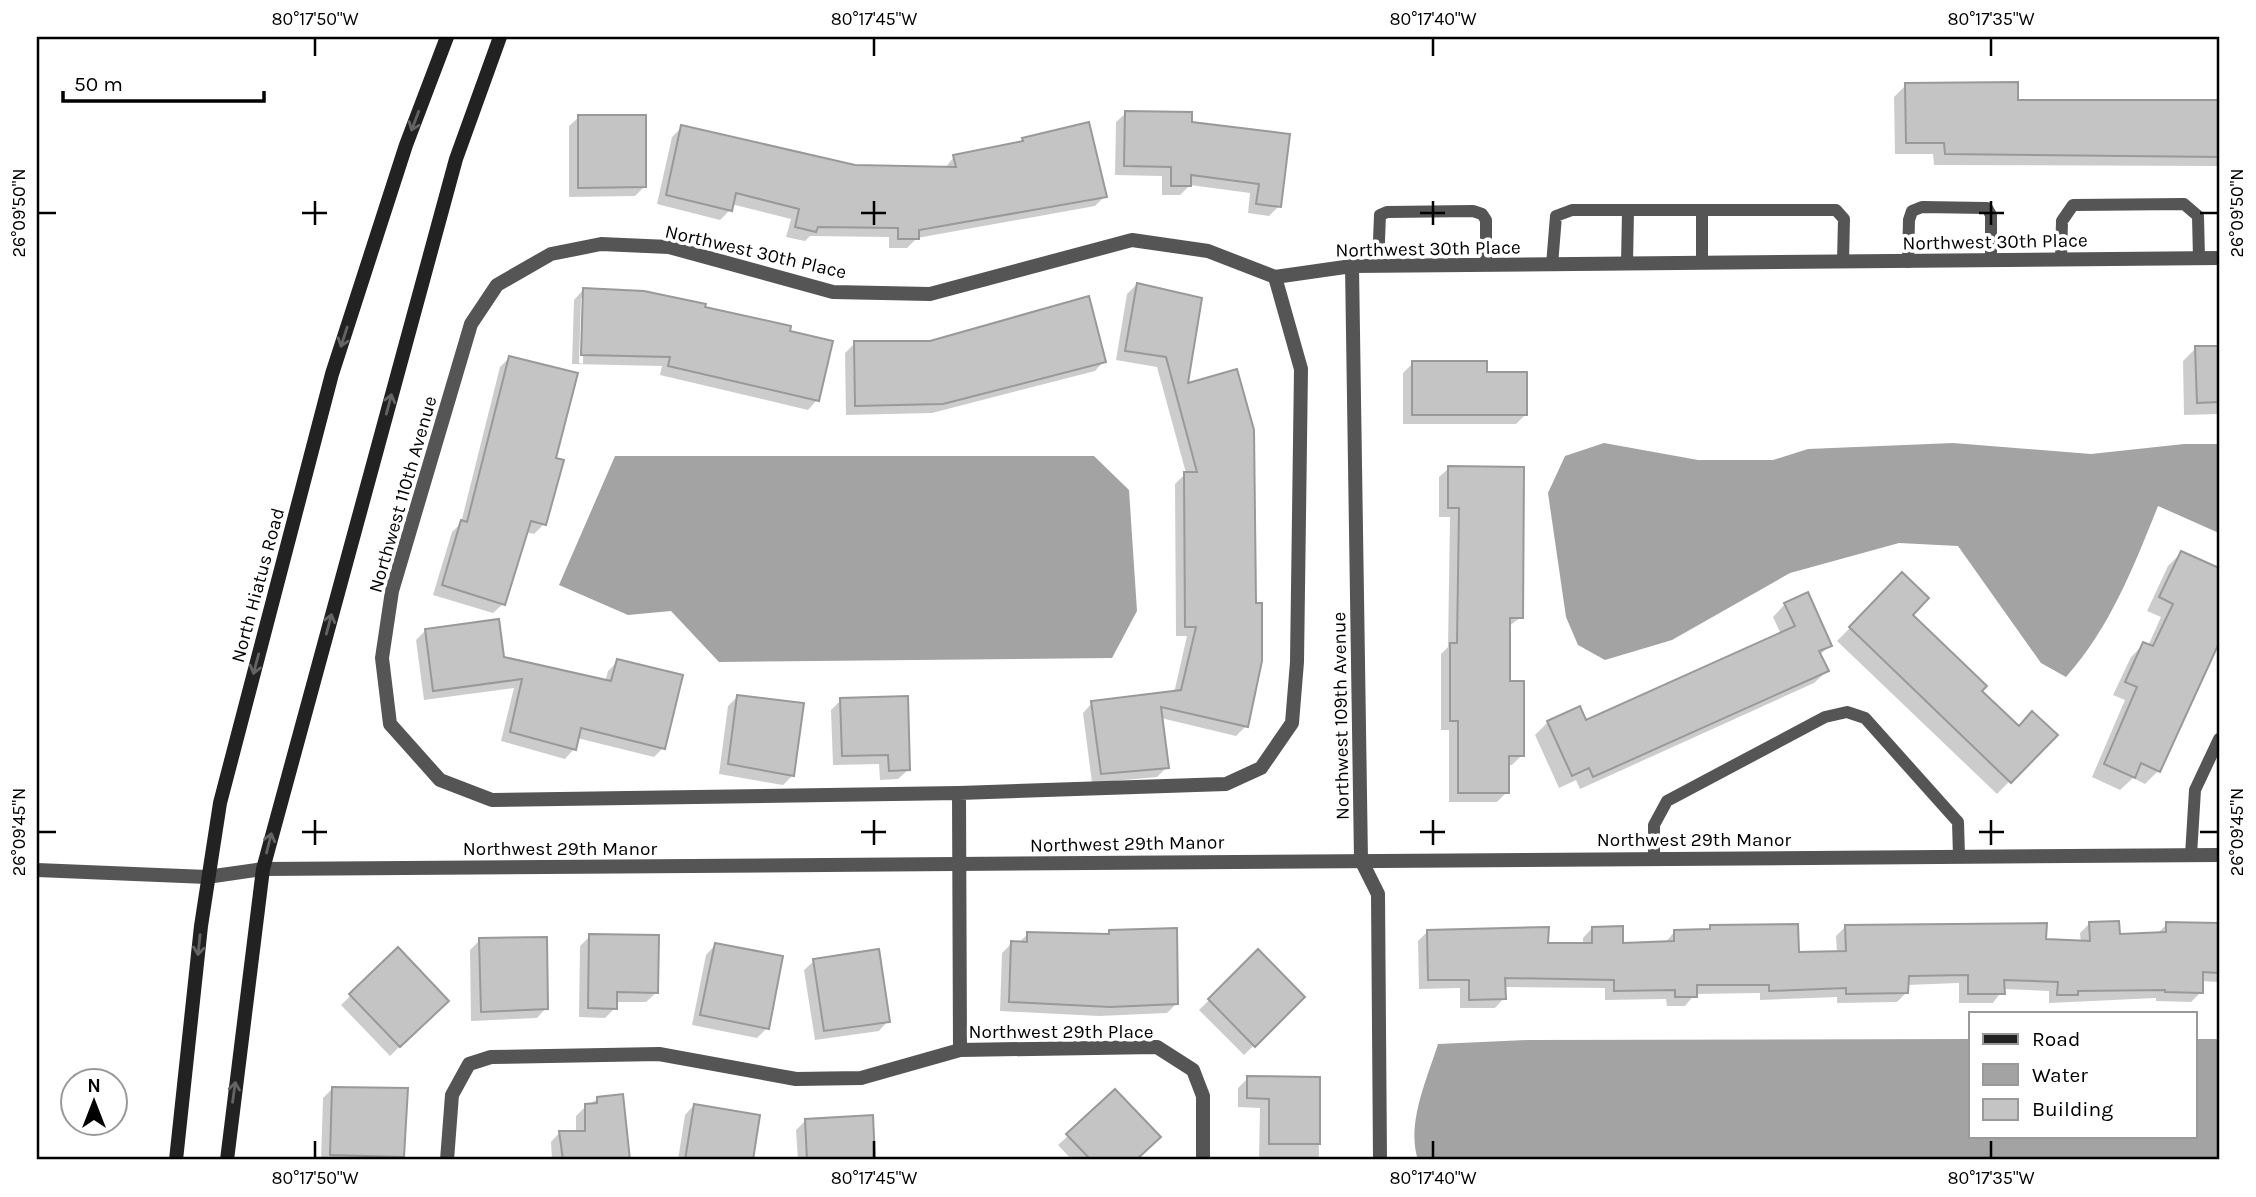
<svg xmlns="http://www.w3.org/2000/svg" width="2256" height="1197" font-family="Karla,sans-serif">
<style>
.water{fill:#a3a3a3}
.shadow{fill:#0003;fill-rule:evenodd}
.building{fill:#c4c4c4;stroke:#999;stroke-width:2}
.lines{fill:none;stroke-linecap:round;stroke-linejoin:round}
.service{stroke:#555;stroke-width:12}
.minor{stroke:#555;stroke-width:14}
.tertiary{stroke:#555;stroke-width:14}
.secondary{stroke:#222;stroke-width:14}
.oneway{stroke:#646464}
.ticks{fill:none;stroke:#000;stroke-width:2.5}
.labels{text-anchor:middle;stroke-width:7;stroke-linejoin:round;paint-order:stroke}
.street-label{font-size:19px;fill:#000;stroke:#fff}
.neatline{fill:none;stroke:#000;stroke-width:2.5}
.ticks-label{font-size:18px;text-anchor:middle;fill:#000}
</style>
<rect width="100%" height="100%" fill="#fff"/>
<!-- water -->
<path class="water" d="M1604,443L1698,460H1773L1808,449L1953,443L2091,454L2184,444H2219V533L2158,506C2134,566 2110,628 2066,677L2041,663L1958,546L1899,543L1790,573L1672,640L1605,660L1578,645L1566,617L1548,493L1565,456Z
M615,456H1094L1129,490L1137,611L1112,658L719,662L671,611L628,615L559,585Z
M1971,1039V1136H2195V1039H2219V1160H1418C1406,1124 1427,1079 1438,1044L1528,1040Z"/>
<!-- shadow -->
<path class="shadow" d="M1906,85L2017,101L2219,102V166L1934,165L1933,154H1895L1894,97Z
M1126,113L1288,135L1279,206L1269,216L1248,213L1250,193L1190,185L1180,195H1162V176L1115,175L1116,122Z
M579,117L645,186L635,196L569,197V126Z
M682,127L854,167L945,168L954,157L1018,144L1023,139L1105,196L1095,206L917,238L907,248H889V237L810,236L805,241L786,237L791,219L731,204L730,210L720,220L657,204L672,137Z
M1137,284L1186,385L1246,726L1236,736L1161,718L1167,767L1157,777L1092,783L1083,713L1092,703L1174,693L1187,636H1176L1175,484L1186,473L1157,367L1116,360L1127,294Z
M583,290L703,308L788,332L817,400L808,410L660,375L662,366L572,364L574,300ZM581,298H584L583,364L579,363Z
M855,343L1104,361L1095,371L932,413L846,415L845,353Z
M2196,348H2219V414L2184,415L2183,361Z
M509,358L554,459L544,524L534,534L526,532L503,604L493,613L433,595L452,532L461,523L500,367Z
M1413,363L1486,374L1526,414L1516,424H1403V373Z
M1449,468L1521,617L1508,627V683L1522,755L1512,765H1507V792L1497,802H1449V730H1441V654L1448,647L1450,517H1439V477Z
M2181,553L2219,570V639L2158,771L2145,784L2133,778L2120,790L2092,777L2125,700L2113,695L2131,657L2144,644L2148,646L2161,617L2147,611L2168,566Z
M1902,575L1911,615L1980,691L2018,728L2055,735L1997,794L1837,641Z
M1785,604L1830,645L1820,655L1827,671L1814,683L1580,789L1576,780L1559,788L1535,735L1548,722H1586L1781,634L1773,617Z
M426,630L502,658L605,682L608,671L618,661L663,748L654,757L577,738L574,749L565,759L501,741L514,688L424,700L416,640Z
M738,696L793,775L783,785L719,774L728,706Z
M841,700L908,770L898,779L880,780L879,764L833,765L831,710Z
M2090,923L2118,935L2157,934L2167,924L2219,925V982L2201,981V992L2191,1002L2156,1001V998L2049,1003V991L2003,989L1993,1003H1959V983L1907,985V992L1897,1002L1837,1003V997L1760,1000V993L1695,994L1685,1006H1667L1666,999L1605,1000V988L1504,987V998L1495,1008H1460V988L1419,989L1418,941L1427,932L1546,944L1583,945V938L1592,928L1622,945L1665,943L1675,931H1707L1711,927L1797,954L1837,953L1836,936L1846,926L2081,943L2080,933Z
M1110,931L1177,1003L1167,1013L1099,1016L1000,1011L1002,953L1012,943H1018L1028,934L1106,936Z
M590,936L656,993L646,1002H615V1008L605,1018L579,1017L580,946Z
M480,940L546,1008L537,1018L471,1021L470,950Z
M715,945L767,1028L757,1038L692,1025L706,955Z
M398,950L447,1000L390,1056L341,1005Z
M1258,952L1303,997L1244,1055L1199,1010Z
M814,961L888,1021L879,1031L815,1040L804,970Z
M1248,1078L1318,1079L1319,1160H1259L1260,1108L1238,1107V1088Z
M333,1088L407,1090L402,1160H321L323,1098Z
M621,1096L628,1160H552L551,1142L560,1132H576V1116L586,1106L598,1099Z
M694,1105L758,1117L752,1160H678L685,1115Z
M871,1117L873,1160H798L796,1130L806,1120Z
M1068,1136L1159,1137L1134,1160H1072L1058,1145Z"/>
<!-- building -->
<path class="building" d="M2018,82V100H2219V157L1945,154L1944,143H1906L1905,83Z
M1125,111L1192,112V122L1290,134L1281,207L1256,204L1259,184L1191,175V186H1171V167L1124,166Z
M578,115H646V187L578,188Z
M1089,122L1107,197L919,230V239H898V228L818,227L816,232L795,227L799,209L736,193L732,211L666,195L681,125L855,165L956,167L953,155L1023,141L1022,138Z
M1137,283L1202,298L1188,383L1237,369L1254,430L1256,603H1262V661L1248,727L1161,707L1169,768L1101,774L1091,701L1181,690L1196,627H1185L1184,472H1197L1166,357L1125,351Z
M583,288L644,291L706,304L705,307L791,326L790,331L833,341L819,401L668,366L670,357L581,355Z
M1089,296L1106,362L943,404L855,406L854,341H930Z
M2195,346H2219V402L2197,403Z
M509,356L578,373L556,458L564,460L546,525L531,521L505,605L442,585L461,520L467,522Z
M1412,361H1487V372H1527V415H1412Z
M1448,466L1524,467L1523,618H1510V681H1524V756H1509V793H1458V721H1450V643H1457L1459,508H1448Z
M2181,551L2219,568V643L2160,772L2141,763L2135,778L2104,764L2137,687L2125,682L2143,642L2153,646L2173,604L2159,597Z
M1902,572L1929,598L1913,615L1987,686L1982,691L2019,726L2032,711L2058,735L2011,783L1849,627Z
M1808,592L1832,646L1819,651L1829,671L1593,777L1589,768L1572,776L1547,721L1580,706L1586,720L1795,626L1784,603Z
M499,619L504,657L611,681L617,659L683,675L665,749L581,728L576,750L510,732L522,679L433,691L425,629Z
M737,695L804,703L794,776L728,764Z
M908,696L910,770L889,771L888,755L842,756L840,698Z
M2119,921L2120,934L2166,932V922L2219,923V973L2203,972V993L2165,992V990L2078,991V995H2057L2058,982L2004,980L2005,994H1968V975L1909,976L1908,993L1846,994V988L1769,991V985H1697V997H1675V990L1614,991V980L1505,978L1506,999L1469,1000V980H1428L1427,930L1549,927L1548,943H1592V927L1623,926V943L1674,941V930L1710,929V925L1798,924L1799,952L1846,951L1845,925L2047,923L2046,939L2090,941L2089,922Z
M1177,928L1178,1004L1110,1007L1009,1002L1011,941L1027,942V932L1109,934V930Z
M589,934L659,935L658,993L617,992V1009L588,1008Z
M547,937L548,1009L481,1012L479,938Z
M715,943L783,956L769,1029L700,1015Z
M398,947L449,1001L400,1047L349,994Z
M879,949L890,1022L824,1031L813,959Z
M1258,949L1305,997L1255,1047L1208,999Z
M1247,1076L1320,1077V1144H1269V1099L1247,1098Z
M332,1087L408,1088L404,1157L330,1155Z
M1115,1089L1161,1137L1136,1160H1091L1066,1134Z
M623,1094L630,1160H563L559,1131H585V1104L597,1103V1097Z
M694,1104L760,1115L753,1160H685Z
M873,1115L875,1160H807L805,1119Z"/>
<g class="lines">
<!-- service -->
<path class="service" d="M1702,211V262
M2061,260L2062,221L2073,205L2184,204L2198,216L2199,258
M1908,262L1909,220L1912,211L1922,207L1987,208L1991,215V261
M1627,264L1628,211
M1552,265L1556,216L1572,210H1836L1844,219L1843,262
M1378,266L1380,215L1387,212L1473,211L1482,214L1486,220V265
M2191,855L2195,790L2219,739
M1654,858V825L1667,801L1825,717L1847,712L1865,718L1958,822L1959,856"/>
<!-- minor -->
<path class="minor" d="M1352,266L1361,860L1378,894L1380,1160
M1275,277L1301,369L1297,662L1292,723L1261,768L1226,784L959,793L492,800L440,780L390,724L382,658L392,591L471,324L497,285L551,254L601,244L669,247L833,292L930,294L1132,240L1208,251L1275,277L1352,266L2219,258
M959,793L960,1050
M447,1160L452,1095L469,1064L491,1057L659,1054L796,1079L861,1078L960,1050L1157,1047L1193,1070L1203,1096V1160"/>
<!-- tertiary -->
<path class="tertiary" d="M37,870L207,877L263,869L2219,855"/>
<!-- secondary -->
<path class="secondary" d="M176,1160L201,926L220,803L332,374L406,145L447,37
M227,1160L263,869L456,159L500,37"/>
</g>
<!-- one-way arrows -->
<defs><path id="oneway-shaft" d="M-6 0H5M1.5-3L5.5 0L1.5 3" fill="none" stroke-width="1.6" stroke-linecap="round" stroke-linejoin="round" transform="scale(1.75)"/></defs>
<g class="oneway">
<use href="#oneway-shaft" transform="translate(415 121) rotate(111)"/>
<use href="#oneway-shaft" transform="translate(344 337) rotate(108)"/>
<use href="#oneway-shaft" transform="translate(389 404) rotate(-75)"/>
<use href="#oneway-shaft" transform="translate(329 624) rotate(-75)"/>
<use href="#oneway-shaft" transform="translate(256 664) rotate(105)"/>
<use href="#oneway-shaft" transform="translate(269 843) rotate(-76)"/>
<use href="#oneway-shaft" transform="translate(199 945) rotate(96)"/>
<use href="#oneway-shaft" transform="translate(234 1092) rotate(-82)"/>
</g>
<!-- ticks -->
<path class="ticks" d="M315,38V56M874,38V56M1433,38V56M1991,38V56M315,201V225M874,201V225M1433,201V225M1991,201V225M38,213H56M302,213H327M861,213H886M1420,213H1445M1979,213H2004M2200,213H2218M315,820V845M874,820V845M1433,820V845M1991,820V845M38,832H56M302,832H327M861,832H886M1420,832H1445M1979,832H2004M2200,832H2218M315,1141V1158M874,1141V1158M1433,1141V1158M1991,1141V1158"/>
<g class="labels">
<!-- street labels -->
<g class="street-label">
<text transform="translate(1995 241) rotate(-1)" y="7">Northwest 30th Place</text>
<text transform="translate(1428 248) rotate(-1)" y="7">Northwest 30th Place</text>
<text transform="translate(756 251) rotate(13)" y="7">Northwest 30th Place</text>
<text transform="translate(402 494) rotate(-74)" y="7">Northwest 110th Avenue</text>
<text transform="translate(257 585) rotate(-75)" y="7">North Hiatus Road</text>
<text transform="translate(1340 716) rotate(-91)" y="7">Northwest 109th Avenue</text>
<text x="1694" y="846">Northwest 29th Manor</text>
<text transform="translate(1127 843) rotate(-1)" y="7">Northwest 29th Manor</text>
<text x="560" y="855">Northwest 29th Manor</text>
<text x="1061" y="1038">Northwest 29th Place</text>
</g>
</g>
<!-- border -->
<rect width="2256" height="1197" fill="none" stroke="#ffffff" stroke-width="77"/>
<!-- legend -->
<rect x="1969" y="1012" width="228" height="126" fill="#ffffff" stroke="#999999" stroke-width="2"/>
<rect x="1983" y="1034" width="35" height="10" fill="#222222" stroke="#999999" stroke-width="2"/>
<text x="2032" y="1046" font-size="21" fill="#000000">Road</text>
<rect x="1983" y="1064" width="35" height="21" fill="#a3a3a3" stroke="#999999" stroke-width="2"/>
<text x="2032" y="1082" font-size="21" fill="#000000">Water</text>
<rect x="1983" y="1099" width="35" height="21" fill="#c4c4c4" stroke="#999999" stroke-width="2"/>
<text x="2032" y="1116" font-size="21" fill="#000000">Building</text>
<!-- north arrow -->
<g transform="translate(94 1102)"><circle r="33" fill="#ffffff" stroke="#999999" stroke-width="2"/>
<path d="M0-5L12 26L0 18L-12 26Z" fill="#000000"/>
<text y="-10" font-size="19" font-weight="bold" text-anchor="middle" fill="#000000">N</text>
</g>
<!-- scale -->
<path d="M63 91v10h201v-10" fill="none" stroke="#000000" stroke-width="3.5"/>
<text x="74" y="91" font-size="21" fill="#000000" stroke="#ffffff" stroke-width="5" paint-order="stroke">50 m</text>
<rect x="38" y="38" width="2180" height="1120" class="neatline"/>
<g class="ticks-label">
<text x="315" y="25">80°17'50"W</text>
<text x="874" y="25">80°17'45"W</text>
<text x="1433" y="25">80°17'40"W</text>
<text x="1991" y="25">80°17'35"W</text>
<text transform="translate(19 213) rotate(-90)" y="6">26°09'50"N</text>
<text transform="translate(2237 213) rotate(-90)" y="6">26°09'50"N</text>
<text transform="translate(19 832) rotate(-90)" y="6">26°09'45"N</text>
<text transform="translate(2237 832) rotate(-90)" y="6">26°09'45"N</text>
<text x="315" y="1184">80°17'50"W</text>
<text x="874" y="1184">80°17'45"W</text>
<text x="1433" y="1184">80°17'40"W</text>
<text x="1991" y="1184">80°17'35"W</text>
</g>
</svg>
